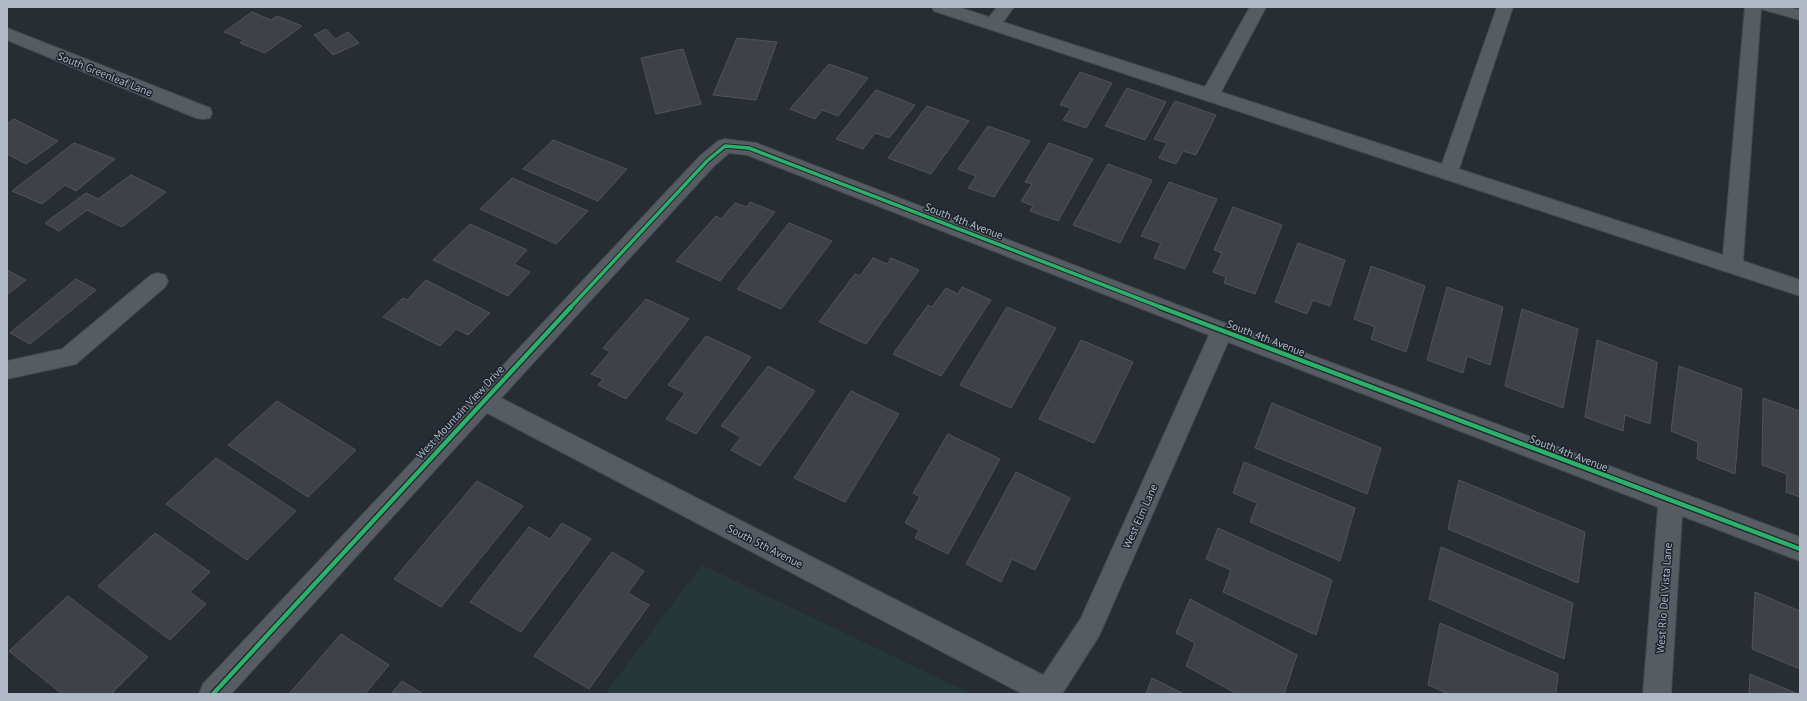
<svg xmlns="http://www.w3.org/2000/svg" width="1807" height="701" font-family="'PT Sans',sans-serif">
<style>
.green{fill:#253739}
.building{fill:#3e4248;stroke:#4f545b}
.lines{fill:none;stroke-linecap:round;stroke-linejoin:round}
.minor-casing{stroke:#44494e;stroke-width:2}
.minor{fill:#575b62;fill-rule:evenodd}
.cycleway-far1-casing{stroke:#1b232d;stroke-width:5.5}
.cycleway-casing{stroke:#1b232d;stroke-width:7}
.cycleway-far1{stroke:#2db169;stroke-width:3.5}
.cycleway{stroke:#2db169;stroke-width:4.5}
.labels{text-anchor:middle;stroke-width:3;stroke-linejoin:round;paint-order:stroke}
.street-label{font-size:11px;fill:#b0b9c5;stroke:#1b232d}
</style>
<rect width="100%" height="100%" fill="#272d33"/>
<!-- green -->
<path class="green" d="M702,565L972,694H605Z"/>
<!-- building -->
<path class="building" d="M252,12L271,20L277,16L302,26L265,53L240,43L244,40L224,32Z
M326,29L335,39L348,32L359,43L333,55L314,35Z
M737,38L777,42L756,100L713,95Z
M683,49L701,104L656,114L641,58Z
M829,64L868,78L838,116L822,110L815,119L790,109Z
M1080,72L1112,83L1086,128L1063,120L1071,108L1060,105Z
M1127,88L1166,102L1145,140L1105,126Z
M876,90L915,105L889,138L875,133L863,149L836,139Z
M1175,101L1216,115L1196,155L1183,151L1176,164L1159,158L1167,143L1154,139Z
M927,106L969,121L931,174L888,158Z
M14,119L58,141L26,164L7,154V124Z
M988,126L1030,141L994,197L968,188L976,176L958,169Z
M553,140L627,169L598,201L523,169Z
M74,143L115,159L76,191L65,185L42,204L12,191Z
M1049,143L1093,159L1058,221L1030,211L1033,206L1021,201L1032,184L1025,182Z
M1108,164L1152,180L1120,243L1073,225Z
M131,175L166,192L122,227L87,210L59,231L45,223L86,193L98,199Z
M512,178L588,211L556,244L480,209Z
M1169,182L1217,199L1185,269L1154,258L1161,243L1141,236Z
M750,202L775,212L720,281L676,261L716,216L721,219L735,203L747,207Z
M1233,207L1282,225L1255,294L1224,283L1226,277L1213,272L1222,253L1214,250Z
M789,223L832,241L781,309L737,289Z
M470,224L527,250L514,264L530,272L508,296L433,260Z
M1298,243L1345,260L1330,306L1313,300L1307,314L1275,302Z
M873,258L887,264L891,258L919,270L866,344L819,322L855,274L860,276Z
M1371,266L1425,286L1406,352L1371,339L1375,327L1354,319Z
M7,270L26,280L7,295Z
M76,279L96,290L30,344L10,333Z
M426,280L490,313L468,335L456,329L440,346L383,317L403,298L407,300Z
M962,287L991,300L941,376L893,354L928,305L932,307L946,288L958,294Z
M1447,287L1503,307L1490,365L1467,356L1463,373L1427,360Z
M646,299L689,319L626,399L598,385L603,379L591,374L610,352L603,348Z
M1007,307L1056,328L1011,408L960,385Z
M1522,309L1578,329L1563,408L1505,386Z
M706,336L751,357L696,434L666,419L685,393L668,385Z
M1081,340L1133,362L1094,443L1039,419Z
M1597,340L1657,362L1650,424L1625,415L1623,431L1585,417Z
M768,366L815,391L760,466L731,450L741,437L721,426Z
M1679,366L1742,389L1735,474L1697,459L1698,442L1671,431Z
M851,391L899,414L845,502L794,478Z
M1763,398L1800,411V497L1786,492L1787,474L1762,465Z
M277,401L356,450L308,497L228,445Z
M1272,403L1381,448L1367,494L1255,448Z
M948,434L1000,459L948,554L915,538L919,530L905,523L920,497L913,493Z
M216,458L296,511L247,560L166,504Z
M1244,462L1355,508L1340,561L1250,522L1257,503L1233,493Z
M1016,472L1070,498L1035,570L1012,559L1001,582L966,564Z
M1459,480L1585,532L1578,583L1448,529Z
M477,481L523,506L441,607L394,579Z
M562,523L591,539L521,632L470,602L529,527L550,539Z
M1218,528L1332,580L1316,635L1223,592L1231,570L1206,559Z
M155,533L210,572L190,592L206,604L170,640L98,586Z
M1441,547L1573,603L1564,659L1429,599Z
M612,552L644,571L628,593L649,605L589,689L534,656Z
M1755,592L1800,611V669L1752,649Z
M68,596L148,657L111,694H62L9,651Z
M1190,599L1297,655L1284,694H1237L1186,666L1195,643L1176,633Z
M1440,623L1558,674L1556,694H1449L1428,685Z
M341,634L389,665L365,694H289Z
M1750,674L1798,694H1749Z
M1152,678L1184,694H1146Z
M402,681L423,694H391Z"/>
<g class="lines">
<!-- minor casing -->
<g class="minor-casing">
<path id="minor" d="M932,7H958L989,17L997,7H1014L1003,22L1205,87L1250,7H1266L1221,92L1442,164L1497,7H1513L1459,169L1723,255L1745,7H1789L1800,10V20L1761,9L1743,261L1800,280V296L934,11Z
M7,28L210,108L212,113L210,118L203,119L196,118L7,40Z
M725,139L756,143L1230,325L1800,537V561L1682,516L1671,694H1643L1658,507L1228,342L1099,636L1062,694H1023L487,413L231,694H199L203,684L700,156L718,141ZM729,153L747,155L1209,335L1081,618L1043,675L501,398L714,166Z
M158,273L165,275L168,281L165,287L76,364L7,379V361L62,349L151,275Z"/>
</g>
<!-- minor -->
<use href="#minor" class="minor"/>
<!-- cycleway-far1 casing -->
<g class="cycleway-far1-casing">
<path id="cycleway-far1" d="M570,308L707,161L725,146L749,148L1163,308"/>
</g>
<!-- cycleway casing -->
<g class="cycleway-casing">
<path id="cycleway" d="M1160,307L1800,549
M213,694L571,307"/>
</g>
<!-- cycleway-far1 -->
<use href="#cycleway-far1" class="cycleway-far1"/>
<!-- cycleway -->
<use href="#cycleway" class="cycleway"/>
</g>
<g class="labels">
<!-- street labels -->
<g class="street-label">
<text transform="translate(105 74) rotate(22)" y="4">South Greenleaf Lane</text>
<text transform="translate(964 221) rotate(21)" y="4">South 4th Avenue</text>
<text transform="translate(1266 338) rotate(21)" y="4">South 4th Avenue</text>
<text transform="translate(460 412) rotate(-47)" y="4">West Mountain View Drive</text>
<text transform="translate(1569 453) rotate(21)" y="4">South 4th Avenue</text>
<text transform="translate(1140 516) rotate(-66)" y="4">West Elm Lane</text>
<text transform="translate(765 546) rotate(27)" y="4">South 5th Avenue</text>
<text transform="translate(1664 598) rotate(-86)" y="4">West Rio Del Vista Lane</text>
</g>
</g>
<!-- border -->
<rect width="1807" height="701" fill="none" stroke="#b0b9c5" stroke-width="16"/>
</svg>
